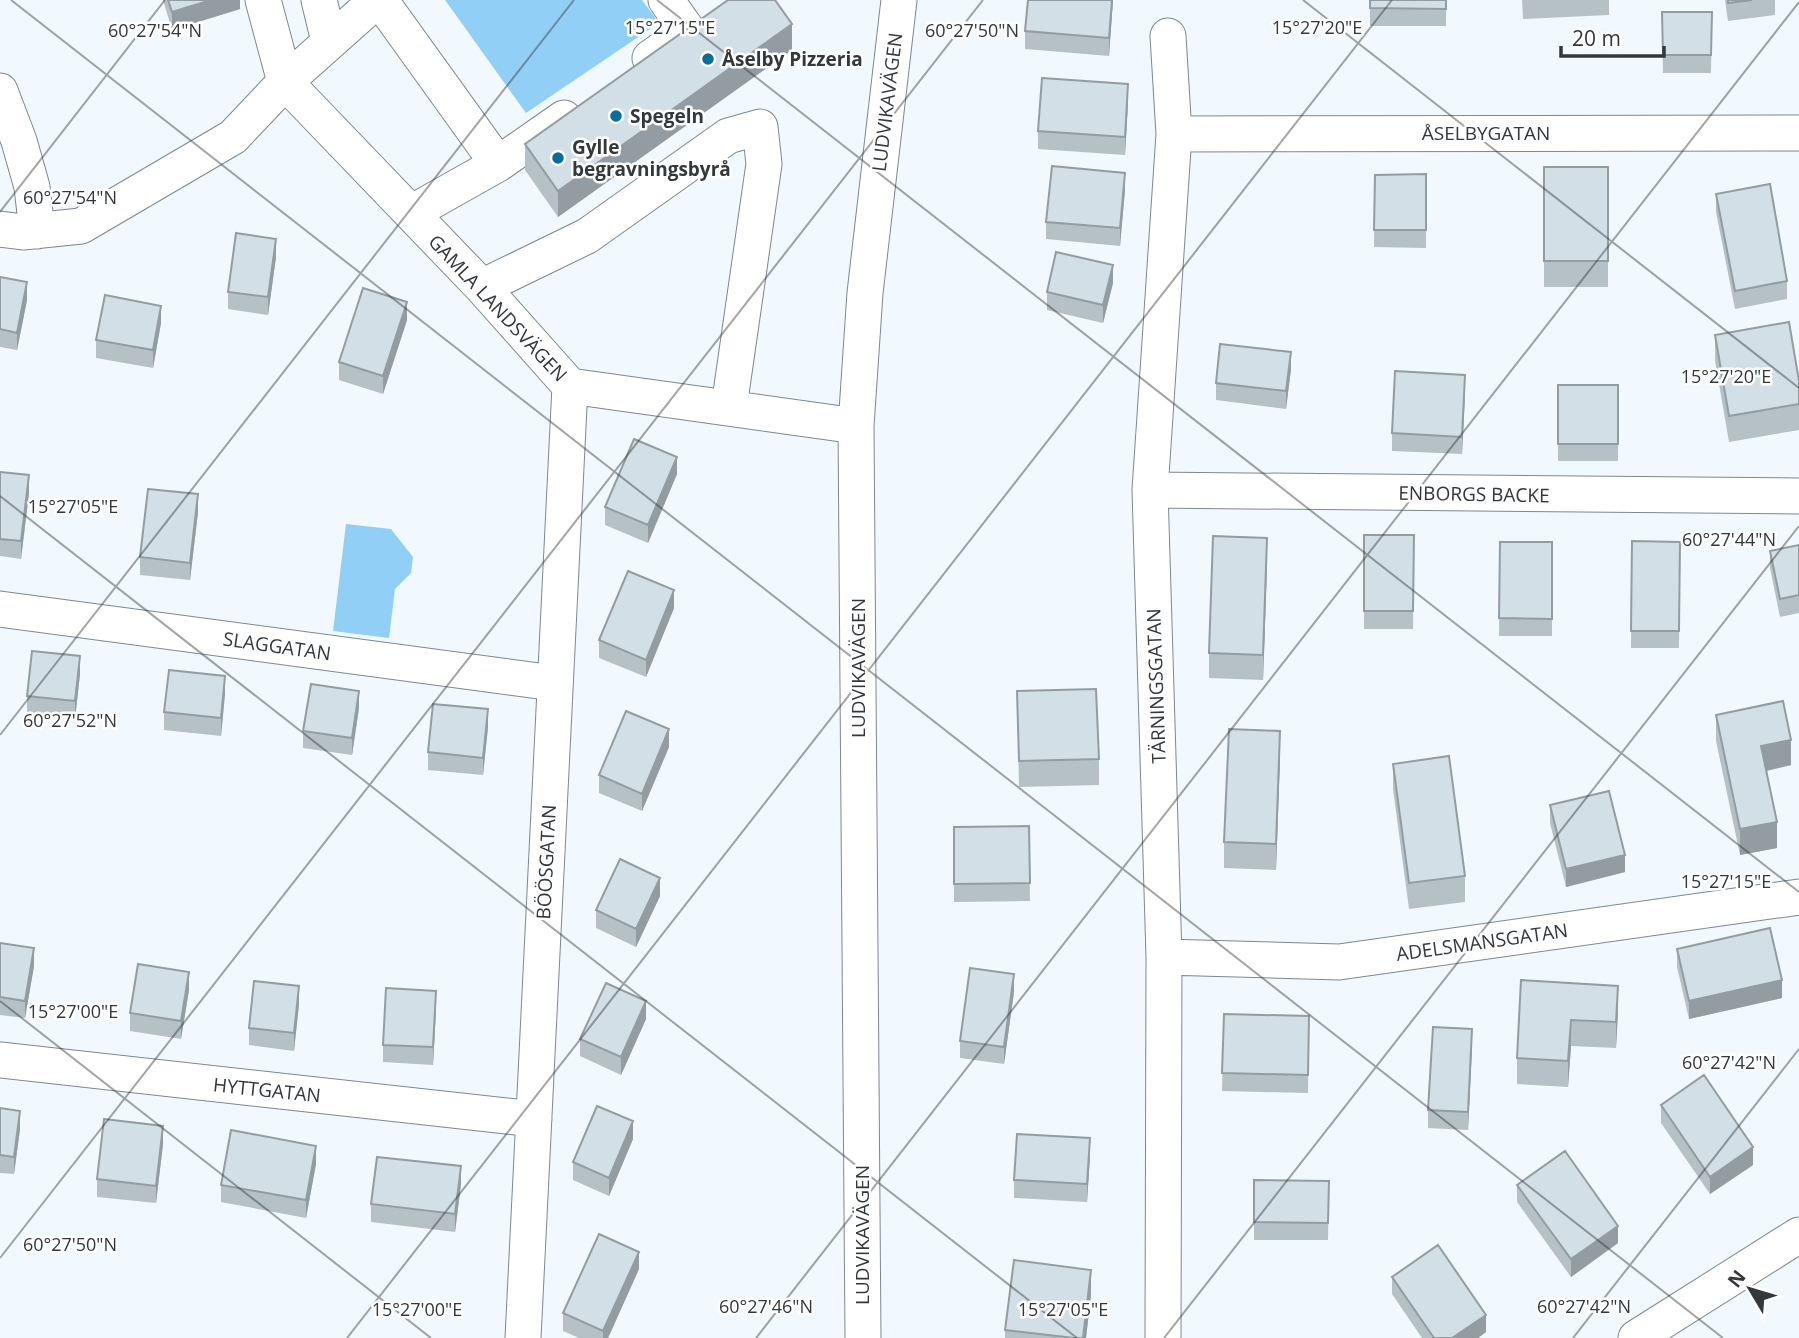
<svg xmlns="http://www.w3.org/2000/svg" width="1799" height="1338" font-family="'Open Sans',sans-serif">
<style>
.green{fill:#92cff6}
.lines{fill:none;stroke-linecap:round;stroke-linejoin:round}
.minor-casing{stroke:#7c8890;stroke-width:37}
.minor{stroke:#fff;stroke-width:35}
.wall{fill:#b5c0c7}
.shaded-wall{fill:#939ca2}
.building{fill:#d2dfe7;stroke:#939ca2;stroke-width:2}
.ticks{fill:none;stroke:#33383c;stroke-width:2;stroke-opacity:0.45}
.poi-dot{fill:#096d9a;stroke:#fff;stroke-width:2.5}
.labels{text-anchor:middle;stroke-width:5;stroke-linejoin:round;paint-order:stroke}
.poi-label{font-size:19px;font-weight:bold;fill:#33383c;stroke:#fff;text-anchor:start}
.street-label{font-size:19px;fill:#33383c;stroke:#fff}
.ticks-label{font-size:18px;text-anchor:middle;fill:#33383c;stroke:#fff;stroke-width:5;stroke-linejoin:round;paint-order:stroke}
</style>
<rect width="100%" height="100%" fill="#f1f9fe"/>
<!-- green -->
<path class="green" d="M445,0H642L659,23L526,113Z
M346,524L391,529L413,557L411,573L395,589L389,638L333,631Z"/>
<g class="lines">
<!-- minor casing -->
<g class="minor-casing">
<path id="minor" d="M263,0L285,82L377,0
M319,0L329,41
M380,0L498,164L564,118
M650,58L688,31L666,0
M0,91L19,141L32,187L37,231
M1174,134L1799,133
M411,213L498,164
M0,229L23,232L81,226L233,137L285,82L482,287L570,386L856,426
M482,287L587,236L728,136L760,127L764,164L729,407
M1150,490L1799,496
M0,609L554,683
M1164,957L1339,962L1799,897
M0,1060L534,1119
M523,1338L570,386
M863,1338L856,426L865,293L899,0
M1163,1338L1164,957L1150,490L1174,134L1168,36
M1636,1338L1799,1235"/>
</g>
<!-- minor -->
<use href="#minor" class="minor"/>
</g>
<!-- wall -->
<path class="wall" d="M163,0H240V9L172,30Z
M1113,0L1109,56L1025,49V31Z
M1370,0H1446V26H1370Z
M1522,0H1609V15L1523,19Z
M1725,0H1775V15L1728,21Z
M1662,12H1712L1711,73H1663Z
M792,50L558,217L525,170V144Z
M1128,102L1125,155L1038,149V131Z
M1544,167H1608V287H1544Z
M1426,174V248L1374,247L1375,175Z
M1125,190L1120,246L1046,239V222Z
M1716,194L1787,281V299L1735,309L1716,212Z
M276,257L268,315L228,309V292Z
M0,277L27,300L17,350L0,347Z
M1113,283L1103,323L1047,310V292Z
M407,320L383,394L339,380V362Z
M161,323L153,368L96,358V340Z
M1715,335L1799,381V430L1729,442L1715,361Z
M1291,369L1286,409L1216,400V383Z
M1558,385H1618V461H1558Z
M1465,393L1462,454L1392,451V433Z
M0,472L29,493L21,559L0,556Z
M677,474L648,543L605,525V507Z
M198,512L190,580L140,575V557Z
M1364,535H1414L1413,629H1364Z
M1632,541L1680,542L1679,648H1631Z
M1500,542H1552V636H1499Z
M1799,545V613L1780,617L1770,568V551Z
M1267,564L1263,680L1209,678V653Z
M674,608L646,677L599,658V640Z
M80,674L75,719L27,713V696Z
M1017,691L1099,759V785L1019,787Z
M225,694L221,736L164,730V712Z
M359,708L352,755L303,748V731Z
M1716,715L1791,765L1767,771L1777,848L1740,855L1716,741Z
M488,727L483,775L428,770V752Z
M669,747L642,811L599,793V775Z
M1280,756L1276,870L1224,868V842Z
M1393,764L1465,876V902L1409,909L1393,789Z
M1550,805L1625,872L1566,887L1550,823Z
M1029,826L1030,901L954,902V827Z
M660,896L636,947L596,928V910Z
M0,943L34,966L25,1018L0,1015Z
M1677,949L1782,998L1689,1019L1677,967Z
M1521,980L1618,1012L1616,1048L1571,1046L1568,1087L1517,1084V1058Z
M189,990L181,1039L130,1031V1013Z
M1014,992L1004,1064L960,1058V1041Z
M299,1004L294,1051L249,1045V1028Z
M436,1009L433,1065L383,1062V1045Z
M1224,1014L1309,1016L1308,1093L1222,1091Z
M646,1019L621,1075L580,1056V1039Z
M1472,1047L1468,1130L1428,1128V1110Z
M1661,1105L1753,1165L1710,1194L1661,1123Z
M0,1108L20,1129L14,1174L0,1173Z
M633,1139L609,1196L573,1180V1162Z
M163,1144L156,1203L97,1197V1179Z
M1090,1156L1087,1202L1014,1198V1180Z
M316,1164L306,1218L221,1202V1185Z
M1254,1180L1329,1181L1328,1240H1254Z
M461,1184L455,1232L371,1222V1204Z
M1517,1185L1618,1243L1571,1277L1517,1202Z
M639,1269L608,1338H579L563,1331V1313Z
M1392,1277L1486,1332L1478,1338H1422L1392,1294Z
M1091,1295L1086,1338H1005V1330Z"/>
<!-- shaded-wall -->
<path class="shaded-wall" d="M211,0H240V9L172,30V12Z
M1112,0H1113L1109,56V38Z
M792,24V50L558,217V191Z
M1128,84V102L1125,155V137Z
M1125,173V190L1120,246V228Z
M276,239V257L268,315V297Z
M1113,265V283L1103,323V305Z
M27,282V300L17,350V333Z
M407,302V320L383,394V376Z
M161,306V323L153,368V350Z
M1291,352V369L1286,409V391Z
M1465,375V393L1462,454V437Z
M677,457V474L648,543V525Z
M29,475V493L21,559V541Z
M198,494V512L190,580V563Z
M1267,538V564L1263,680V655Z
M674,590V608L646,677V660Z
M80,656V674L75,719V701Z
M225,676V694L221,736V718Z
M359,691V708L352,755V738Z
M488,709V727L483,775V758Z
M669,729V747L642,811V794Z
M1280,731V756L1276,870V844Z
M1791,740V765L1761,772V746Z
M1777,822V848L1740,855V829Z
M1625,855V872L1566,887V869Z
M660,878V896L636,947V929Z
M34,948V966L25,1018V1001Z
M189,972V990L181,1039V1021Z
M1014,974V992L1004,1064V1047Z
M1782,980V998L1689,1019V1001Z
M299,986V1004L294,1051V1033Z
M1618,986V1012L1616,1048V1022Z
M436,991V1009L433,1065V1047Z
M646,1001V1019L621,1075V1057Z
M1571,1020V1046L1568,1087V1061Z
M1472,1029V1047L1468,1130V1112Z
M20,1111V1129L14,1174V1157Z
M633,1121V1139L609,1196V1178Z
M163,1126V1144L156,1203V1186Z
M1090,1138V1156L1087,1202V1184Z
M316,1146V1164L306,1218V1200Z
M1753,1147V1165L1710,1194V1177Z
M461,1166V1184L455,1232V1214Z
M1618,1226V1243L1571,1277V1259Z
M639,1252V1269L608,1338H603V1331Z
M1091,1270V1295L1086,1338H1083Z
M1486,1315V1332L1478,1338H1452Z"/>
<!-- building -->
<path class="building" d="M168,0H211L172,12Z
M728,0H775L792,24L558,191L525,144Z
M1028,0H1112L1109,38L1025,31Z
M1370,0H1446V9L1370,8Z
M1728,0H1752L1728,3Z
M1662,12H1712L1711,55H1663Z
M1042,78L1128,84L1125,137L1038,131Z
M1052,166L1125,173L1120,228L1046,222Z
M1544,167H1608V261H1544Z
M1426,174V230H1374L1375,175Z
M1770,184L1787,281L1735,291L1716,194Z
M236,233L276,239L268,297L228,292Z
M1056,252L1113,265L1103,305L1047,292Z
M0,277L27,282L17,333L0,329Z
M363,288L407,302L383,376L339,362Z
M105,295L161,306L153,350L96,340Z
M1789,322L1799,381V404L1729,416L1715,335Z
M1220,344L1291,352L1286,391L1216,383Z
M1395,371L1465,375L1462,437L1392,433Z
M1558,385H1618V444H1558Z
M634,439L677,457L648,525L605,507Z
M0,472L29,475L21,541L0,539Z
M148,489L198,494L190,563L140,557Z
M1364,535H1414L1413,611H1364Z
M1213,536L1267,538L1263,655L1209,653Z
M1632,541L1680,542L1679,631H1631Z
M1500,542H1552V619L1499,618Z
M1799,545V595L1780,599L1770,551Z
M628,571L674,590L646,660L599,640Z
M32,651L80,656L75,701L27,696Z
M169,670L225,676L221,718L164,712Z
M311,684L359,691L352,738L303,731Z
M1096,689L1099,759L1019,761L1017,691Z
M1783,701L1791,740L1761,746L1777,822L1740,829L1716,715Z
M433,704L488,709L483,758L428,752Z
M626,711L669,729L642,794L599,775Z
M1229,729L1280,731L1276,844L1224,842Z
M1449,756L1465,876L1409,883L1393,764Z
M1609,791L1625,855L1566,869L1550,805Z
M1029,826L1030,883L954,884V827Z
M620,859L660,878L636,929L596,910Z
M1770,928L1782,980L1689,1001L1677,949Z
M0,943L34,948L25,1001L0,997Z
M138,964L189,972L181,1021L130,1013Z
M970,968L1014,974L1004,1047L960,1041Z
M1521,980L1618,986L1616,1022L1571,1020L1568,1061L1517,1058Z
M254,981L299,986L294,1033L249,1028Z
M606,983L646,1001L621,1057L580,1039Z
M386,988L436,991L433,1047L383,1045Z
M1224,1014L1309,1016L1308,1075L1222,1073Z
M1433,1027L1472,1029L1468,1112L1428,1110Z
M1704,1075L1753,1147L1710,1177L1661,1105Z
M597,1106L633,1121L609,1178L573,1162Z
M0,1108L20,1111L14,1157L0,1155Z
M104,1119L163,1126L156,1186L97,1179Z
M231,1130L316,1146L306,1200L221,1185Z
M1017,1134L1090,1138L1087,1184L1014,1180Z
M1565,1151L1618,1226L1571,1259L1517,1185Z
M377,1157L461,1166L455,1214L371,1204Z
M1254,1180L1329,1181L1328,1223L1254,1222Z
M599,1234L639,1252L603,1331L563,1313Z
M1438,1245L1486,1315L1452,1338H1434L1392,1277Z
M1014,1260L1091,1270L1083,1338H1074L1005,1330Z"/>
<!-- ticks -->
<path class="ticks" d="M11,0L1723,1338M657,0L1799,892M1303,0L1799,388M0,212L165,0M0,496L1077,1338M0,735L574,0M0,1001L431,1338M0,1258L983,0M347,1338L1392,0M756,1338L1799,2M1164,1338L1799,526M1573,1338L1799,1049"/>
<!-- markers -->
<g class="poi-dot">
<circle cx="708" cy="59" r="7"/>
<circle cx="616" cy="116" r="7"/>
<circle cx="558" cy="158" r="7"/>
</g>
<g class="labels">
<!-- poi labels -->
<g class="poi-label">
<text x="722" y="66">Åselby Pizzeria</text>
<text x="630" y="123">Spegeln</text>
<text x="572" y="154">Gylle<tspan x="572" dy="22">begravningsbyrå</tspan></text>
</g>
<!-- street labels -->
<g class="street-label">
<text transform="translate(887 102) rotate(-83)" y="7">LUDVIKAVÄGEN</text>
<text x="1486" y="140">ÅSELBYGATAN</text>
<text transform="translate(498 308) rotate(47)" y="7">GAMLA LANDSVÄGEN</text>
<text transform="translate(1474 494) rotate(1)" y="7">ENBORGS BACKE</text>
<text transform="translate(277 646) rotate(8)" y="7">SLAGGATAN</text>
<text transform="translate(858 668) rotate(-90)" y="7">LUDVIKAVÄGEN</text>
<text transform="translate(1156 686) rotate(-92)" y="7">TÄRNINGSGATAN</text>
<text transform="translate(546 862) rotate(-87)" y="7">BÖÖSGATAN</text>
<text transform="translate(1482 942) rotate(-8)" y="7">ADELSMANSGATAN</text>
<text transform="translate(267 1090) rotate(6)" y="7">HYTTGATAN</text>
<text transform="translate(862 1235) rotate(-90)" y="7">LUDVIKAVÄGEN</text>
</g>
</g>
<g class="ticks-label">
<text x="670" y="34">15°27'15"E</text>
<text x="1317" y="34">15°27'20"E</text>
<text x="155" y="37">60°27'54"N</text>
<text x="972" y="37">60°27'50"N</text>
<text x="70" y="204">60°27'54"N</text>
<text x="1726" y="383">15°27'20"E</text>
<text x="73" y="513">15°27'05"E</text>
<text x="1729" y="546">60°27'44"N</text>
<text x="70" y="727">60°27'52"N</text>
<text x="1726" y="888">15°27'15"E</text>
<text x="73" y="1018">15°27'00"E</text>
<text x="1729" y="1069">60°27'42"N</text>
<text x="70" y="1251">60°27'50"N</text>
<text x="766" y="1313">60°27'46"N</text>
<text x="1584" y="1313">60°27'42"N</text>
<text x="417" y="1316">15°27'00"E</text>
<text x="1063" y="1316">15°27'05"E</text>
</g>
<!-- north arrow -->
<g transform="translate(1750 1289) rotate(308)" stroke="#ffffff" stroke-width="5" paint-order="stroke">
<path d="M0-5L12 26L0 18L-12 26Z" fill="#33383c"/>
<text y="-10" font-size="19" font-weight="bold" text-anchor="middle" fill="#33383c">N</text>
</g>
<!-- scale -->
<path d="M1561 46v10h103v-10" fill="none" stroke="#33383c" stroke-width="3.5"/>
<text x="1572" y="46" font-size="21" fill="#33383c" stroke="#ffffff" stroke-width="5" paint-order="stroke">20 m</text>
</svg>
